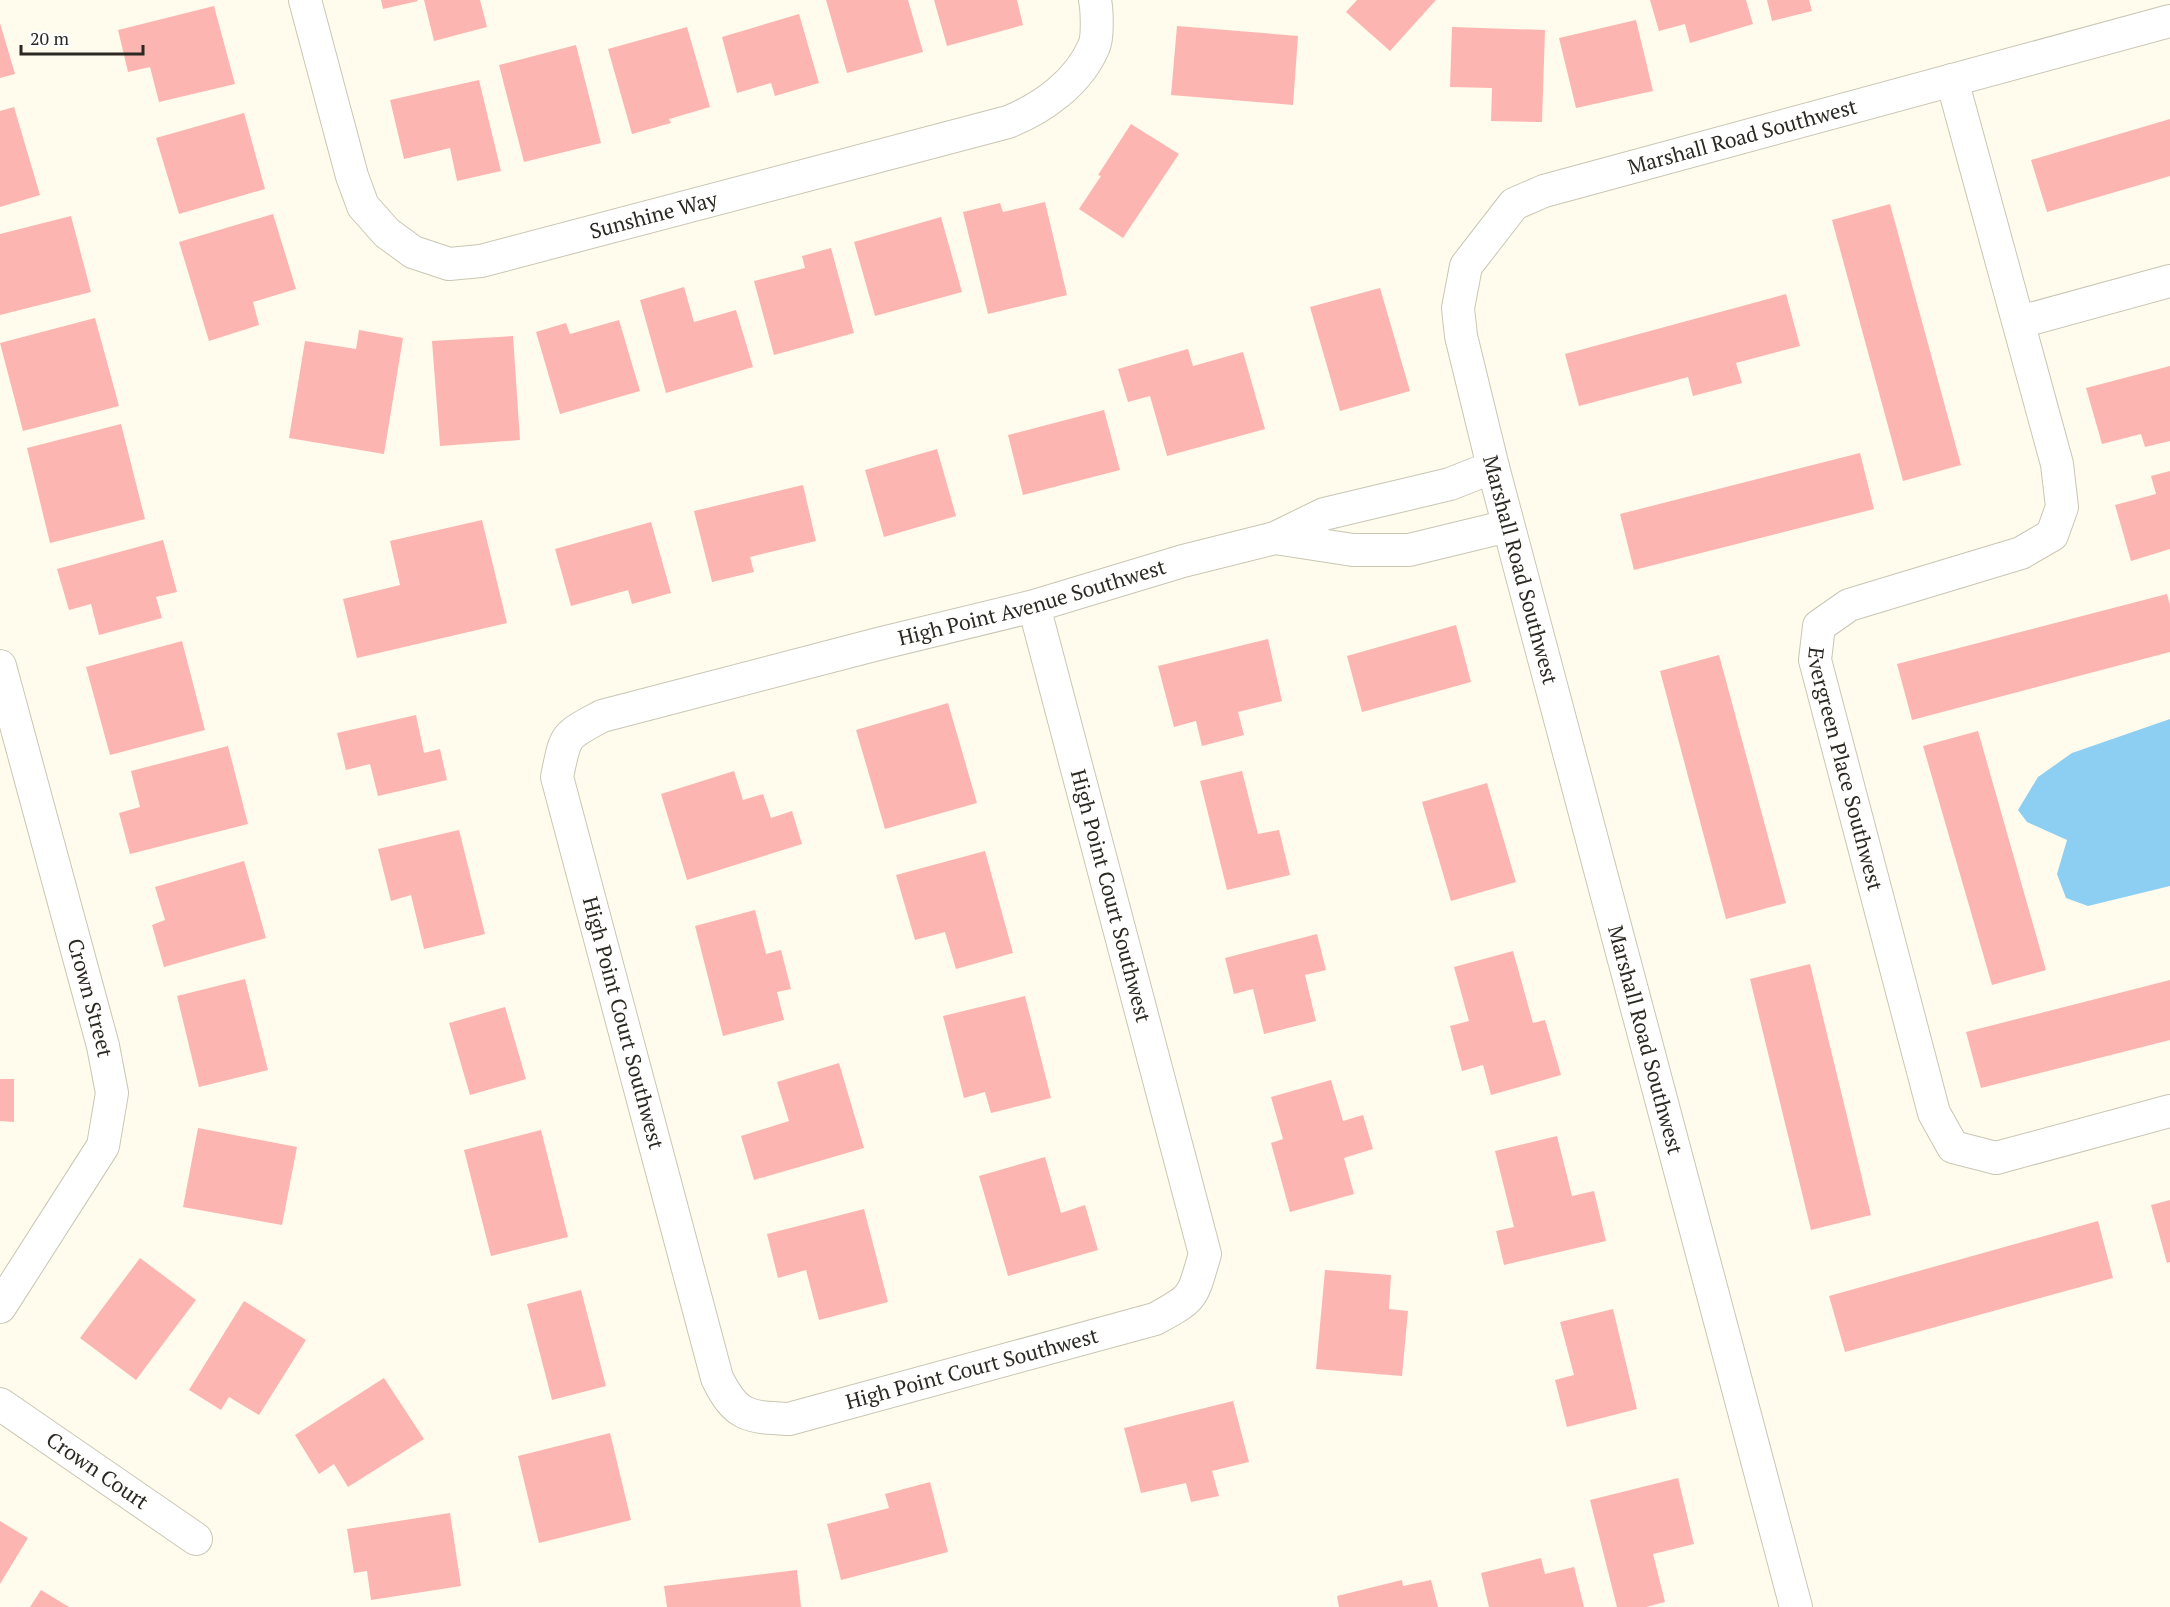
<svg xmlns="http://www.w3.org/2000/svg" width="2170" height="1607" font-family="'PT Serif',serif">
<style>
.water{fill:#8dcef3}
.building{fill:#fdb5b1}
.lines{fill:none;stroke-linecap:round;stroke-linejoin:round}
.minor-casing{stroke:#cac6b4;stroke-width:34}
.minor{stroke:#fff;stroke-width:32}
.labels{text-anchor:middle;stroke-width:4.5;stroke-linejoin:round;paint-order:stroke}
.street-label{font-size:21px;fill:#2b2922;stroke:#fff}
</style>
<rect width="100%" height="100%" fill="#fffced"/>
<!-- water -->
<path class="water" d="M2170,719V886L2088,906L2066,898L2057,874L2067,840L2027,822L2018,810L2038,777L2072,753Z"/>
<!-- building -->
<path class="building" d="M381,0H417L418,1L383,9Z
M424,0H480L487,27L434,41Z
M826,0H908L923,52L847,73Z
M934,0H1017L1023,25L947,46Z
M1357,0H1436L1390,51L1346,12Z
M1650,0H1746L1753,24L1690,43L1685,24L1659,31Z
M1767,0H1809L1812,11L1772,21Z
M214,6L235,84L159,102L150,67L128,72L118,30Z
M799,14L819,83L775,96L771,83L737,93L722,37Z
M1636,20L1653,91L1576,108L1559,38Z
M0,23L15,74L0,78Z
M1177,26L1298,36L1293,105L1171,95Z
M687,27L710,107L669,119L671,123L632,134L608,49Z
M1452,27L1545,30L1542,122L1491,121L1492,88L1450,87Z
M576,45L601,143L524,162L499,65Z
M479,80L501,171L457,181L450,148L404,159L390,100Z
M14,107L40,195L0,207V111Z
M244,113L265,189L179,214L156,138Z
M2170,119V176L2047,212L2031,160Z
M1131,124L1179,154L1123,238L1079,209L1101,176L1098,175Z
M1045,202L1067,295L988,314L963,212L1000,203L1003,212Z
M1890,204L1961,465L1903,481L1832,220Z
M273,214L296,289L253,302L259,325L209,341L179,242Z
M71,216L91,292L0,315V234Z
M941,217L962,292L875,316L854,242Z
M831,248L854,333L774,355L754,281L805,268L802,256Z
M684,287L694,322L736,310L753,367L666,393L640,300Z
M1380,288L1410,391L1340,411L1310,307Z
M1786,294L1800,346L1736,363L1742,383L1693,396L1688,377L1579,406L1565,354Z
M95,318L119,406L23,431L0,343Z
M619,320L640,391L560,414L536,332L566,323L570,334Z
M359,330L403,338L384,454L289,438L305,341L356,349Z
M513,336L520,440L440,446L432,341Z
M1188,349L1193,366L1243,352L1265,429L1167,456L1150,396L1128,402L1118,369Z
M2170,366V441L2145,447L2141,434L2102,444L2086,388Z
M1104,410L1120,470L1023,495L1008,435Z
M121,424L145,519L50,543L27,448Z
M937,449L956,516L884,537L865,470Z
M1860,453L1874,509L1634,570L1620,514Z
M2170,471V549L2131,561L2115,505L2156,494L2151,476Z
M803,485L816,541L750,557L754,572L712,582L694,511Z
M482,520L507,623L357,658L343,599L400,585L390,541Z
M651,522L671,593L632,604L628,590L571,606L555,549Z
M163,540L177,592L156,597L162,618L99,635L91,604L69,610L57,569Z
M2167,594L2170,605V652L1912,720L1897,664Z
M1456,625L1471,682L1362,712L1347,656Z
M1268,639L1282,701L1238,712L1244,735L1202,746L1196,721L1174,727L1158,666Z
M182,641L205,730L110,755L86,667Z
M1719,655L1786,903L1726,919L1660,671Z
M948,703L977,803L885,829L856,730Z
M416,715L424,753L440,749L447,780L378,796L370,764L346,770L337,733Z
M1978,731L2046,970L1992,985L1923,746Z
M228,746L248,824L130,854L119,813L140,807L131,771Z
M734,771L743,800L763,794L771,818L792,811L802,844L687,880L661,794Z
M1242,771L1258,834L1279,830L1290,875L1227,890L1200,781Z
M1487,783L1516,882L1451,901L1422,802Z
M459,830L485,934L424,949L411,895L391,901L378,849Z
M985,851L1013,953L956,969L945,932L915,940L896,875Z
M244,861L266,938L164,967L152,925L165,920L155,887Z
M755,910L766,954L781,950L791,989L777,992L784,1020L723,1036L695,926Z
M1317,934L1326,970L1305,975L1316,1021L1264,1034L1253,989L1234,994L1225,958Z
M1513,951L1533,1023L1545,1020L1561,1075L1491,1095L1483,1065L1462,1071L1450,1026L1469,1021L1454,967Z
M1810,964L1871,1215L1811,1230L1750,979Z
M245,979L268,1070L199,1087L177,996Z
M2170,980V1040L1981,1088L1966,1032Z
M1025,996L1051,1098L991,1113L985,1092L964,1098L943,1016Z
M505,1007L526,1079L470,1095L449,1023Z
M839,1063L864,1148L754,1180L741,1136L789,1121L777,1082Z
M0,1079H14V1122L0,1121Z
M1331,1080L1343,1121L1363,1115L1373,1149L1344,1158L1354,1194L1290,1212L1271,1143L1283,1139L1271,1097Z
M198,1128L297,1147L282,1225L183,1207Z
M541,1130L568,1237L491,1256L464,1150Z
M1557,1136L1572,1196L1594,1191L1606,1241L1504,1265L1496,1231L1514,1227L1495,1151Z
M1045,1157L1061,1213L1085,1205L1098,1250L1008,1276L979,1176Z
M2170,1200V1262L2167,1263L2151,1205Z
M864,1209L888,1302L819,1320L806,1270L778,1278L767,1234Z
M2098,1221L2113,1278L1845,1352L1829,1296Z
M140,1258L196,1300L136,1380L80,1338Z
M1325,1270L1391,1275L1389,1309L1408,1311L1402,1376L1316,1369Z
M581,1290L606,1386L552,1400L527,1304Z
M244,1301L306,1340L259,1415L229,1397L221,1410L189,1390Z
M1613,1309L1637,1409L1567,1427L1555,1380L1574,1375L1560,1322Z
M384,1378L424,1439L348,1487L334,1464L319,1474L295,1435Z
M1233,1401L1249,1462L1212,1471L1219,1496L1191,1502L1186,1483L1141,1493L1124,1428Z
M610,1433L631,1520L539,1543L518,1456Z
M1678,1478L1694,1544L1653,1554L1665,1602L1646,1607H1617L1590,1500Z
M930,1482L948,1552L841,1580L827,1524L889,1508L885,1494Z
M450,1513L461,1586L371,1600L367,1571L354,1573L347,1529Z
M0,1521L28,1538L0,1584Z
M1541,1558L1545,1574L1574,1567L1584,1607H1489L1481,1573Z
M797,1570L801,1607H667L664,1586Z
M1402,1580L1403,1586L1431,1580L1438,1607H1339L1337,1596Z
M41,1590L69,1607H30Z"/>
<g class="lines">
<!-- minor casing -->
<g class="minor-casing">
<g id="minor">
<path id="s1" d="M305,0L352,176L363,206L387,233L413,252L449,264L481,261L1008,122C1043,108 1079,82 1094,46C1098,37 1097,10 1095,0"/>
<path id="s2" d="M1952,80L2057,464L2062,507L2052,535L2021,553L1849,605L1819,626L1815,660L1934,1113L1953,1147L1996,1158L2170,1111"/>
<path d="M2020,322L2170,281"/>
<path d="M1275,538L1353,550H1409L1508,526"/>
<path id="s3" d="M1034,606L1205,1254C1192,1297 1196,1297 1155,1319L789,1419C748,1417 736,1417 717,1378L557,777C566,734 563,737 602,716L878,644L1034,606L1183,561L1275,538L1324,514L1450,484L1493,467"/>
<path id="s4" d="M0,666L103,1046L112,1093L103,1146L0,1307"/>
<path id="s5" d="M0,1404L196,1539"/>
<path id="s6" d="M1796,1607L1493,467L1461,336L1458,308L1466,266L1514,204L1544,191L2170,21"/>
</g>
</g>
<!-- minor -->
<use href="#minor" class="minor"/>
</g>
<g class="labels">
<!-- street labels -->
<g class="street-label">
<text dy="7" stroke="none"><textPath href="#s6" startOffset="1702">Marshall Road Southwest</textPath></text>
<text dy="7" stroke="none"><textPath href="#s1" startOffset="531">Sunshine Way</textPath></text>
<text transform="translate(1520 570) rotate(75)" y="7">Marshall Road Southwest</text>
<text dy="7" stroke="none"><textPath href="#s3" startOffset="2374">High Point Avenue Southwest</textPath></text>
<text dy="7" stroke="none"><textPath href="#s2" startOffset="870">Evergreen Place Southwest</textPath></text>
<text dy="7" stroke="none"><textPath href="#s3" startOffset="300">High Point Court Southwest</textPath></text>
<text dy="7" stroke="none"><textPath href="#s4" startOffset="344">Crown Street</textPath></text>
<text transform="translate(623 1023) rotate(75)" y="7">High Point Court Southwest</text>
<text transform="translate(1645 1040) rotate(75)" y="7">Marshall Road Southwest</text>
<text transform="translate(972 1369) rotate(-15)" y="7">High Point Court Southwest</text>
<text dy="7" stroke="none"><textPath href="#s5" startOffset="118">Crown Court</textPath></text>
</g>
</g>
<!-- scale -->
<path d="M21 45v9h122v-9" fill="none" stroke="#2b2922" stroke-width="3"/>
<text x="30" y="45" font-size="18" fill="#2b2922" stroke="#ffffff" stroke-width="4.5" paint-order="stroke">20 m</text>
</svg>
